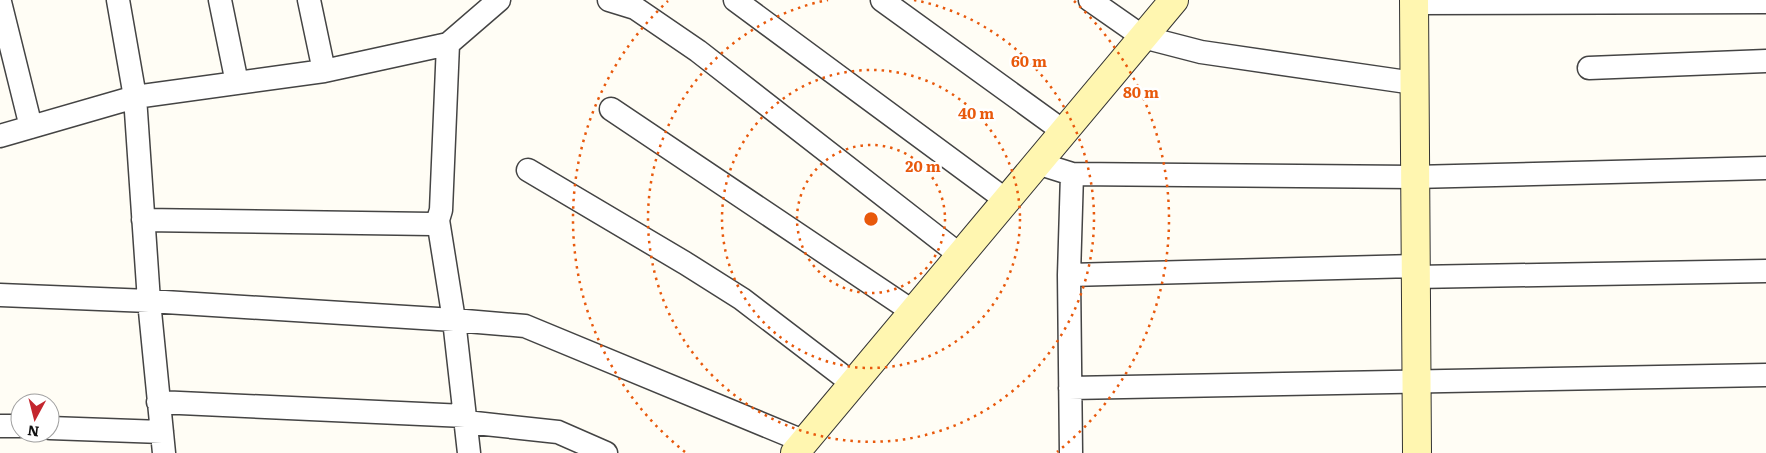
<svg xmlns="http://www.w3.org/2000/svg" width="1766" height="453" font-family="Literata,serif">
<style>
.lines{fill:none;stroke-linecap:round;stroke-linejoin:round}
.street-casing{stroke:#444;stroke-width:25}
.secondary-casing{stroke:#333;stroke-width:30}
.street{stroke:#fff;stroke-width:22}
.secondary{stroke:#fff6b0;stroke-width:28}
.ring{fill:none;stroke:#e8590c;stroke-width:2.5;stroke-dasharray:2.5 5}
.centre{fill:#e8590c;stroke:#fff;stroke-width:2.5}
.ring-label{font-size:15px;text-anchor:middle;font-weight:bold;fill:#e8590c;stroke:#fff;stroke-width:5;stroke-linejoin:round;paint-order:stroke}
</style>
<rect width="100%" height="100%" fill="#fffdf5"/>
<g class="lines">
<!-- street casing -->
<g class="street-casing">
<path id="street" d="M118,0L135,97L149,301L164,453
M220,0L237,83
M309,0L324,71
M609,0L635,8L698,51L960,255
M735,0L1006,200
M882,0L1063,131
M1090,0L1143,37L1201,52L1414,83
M0,2L31,127
M1414,3L1766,2
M1589,68L1766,61
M611,109L912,311
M0,136L135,97L324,71L448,44L499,0
M1037,163L1072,174L1414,177L1766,168
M528,170L685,263L742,299L852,383
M143,220L432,224L438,220L441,210L448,44
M438,220L454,320L469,453
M1069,275L1072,174
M1415,277L1766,271
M0,295L149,301L454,320L525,326L803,441
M1070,388L1766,375
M158,402L465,416
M466,422L558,432L606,453
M0,426H20
M50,428L162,432
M1071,453L1069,275L1415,266"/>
</g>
<!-- secondary casing -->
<g class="secondary-casing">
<path id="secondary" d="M1414,0L1417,453
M795,453L1174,0"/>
</g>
<!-- street -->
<use href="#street" class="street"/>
<!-- secondary -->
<use href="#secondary" class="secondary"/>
</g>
<!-- distance rings -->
<g class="ring">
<circle cx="871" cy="219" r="74"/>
<circle cx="871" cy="219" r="149"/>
<path d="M914 0A223 223 0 1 1 828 0"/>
<path d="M685 452A298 298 0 0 1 668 1M1074 1A298 298 0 0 1 1057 452"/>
</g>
<circle cx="871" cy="219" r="8" class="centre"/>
<g class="ring-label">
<text x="1029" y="67">60 m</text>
<text x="1141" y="98">80 m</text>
<text x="976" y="119">40 m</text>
<text x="923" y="172">20 m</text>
</g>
<!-- north arrow -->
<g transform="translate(35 418) rotate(187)"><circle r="24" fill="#ffffff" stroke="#a0a0a0"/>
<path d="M0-4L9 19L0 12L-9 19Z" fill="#c4262e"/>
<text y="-8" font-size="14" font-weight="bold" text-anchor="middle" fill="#111111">N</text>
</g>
</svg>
